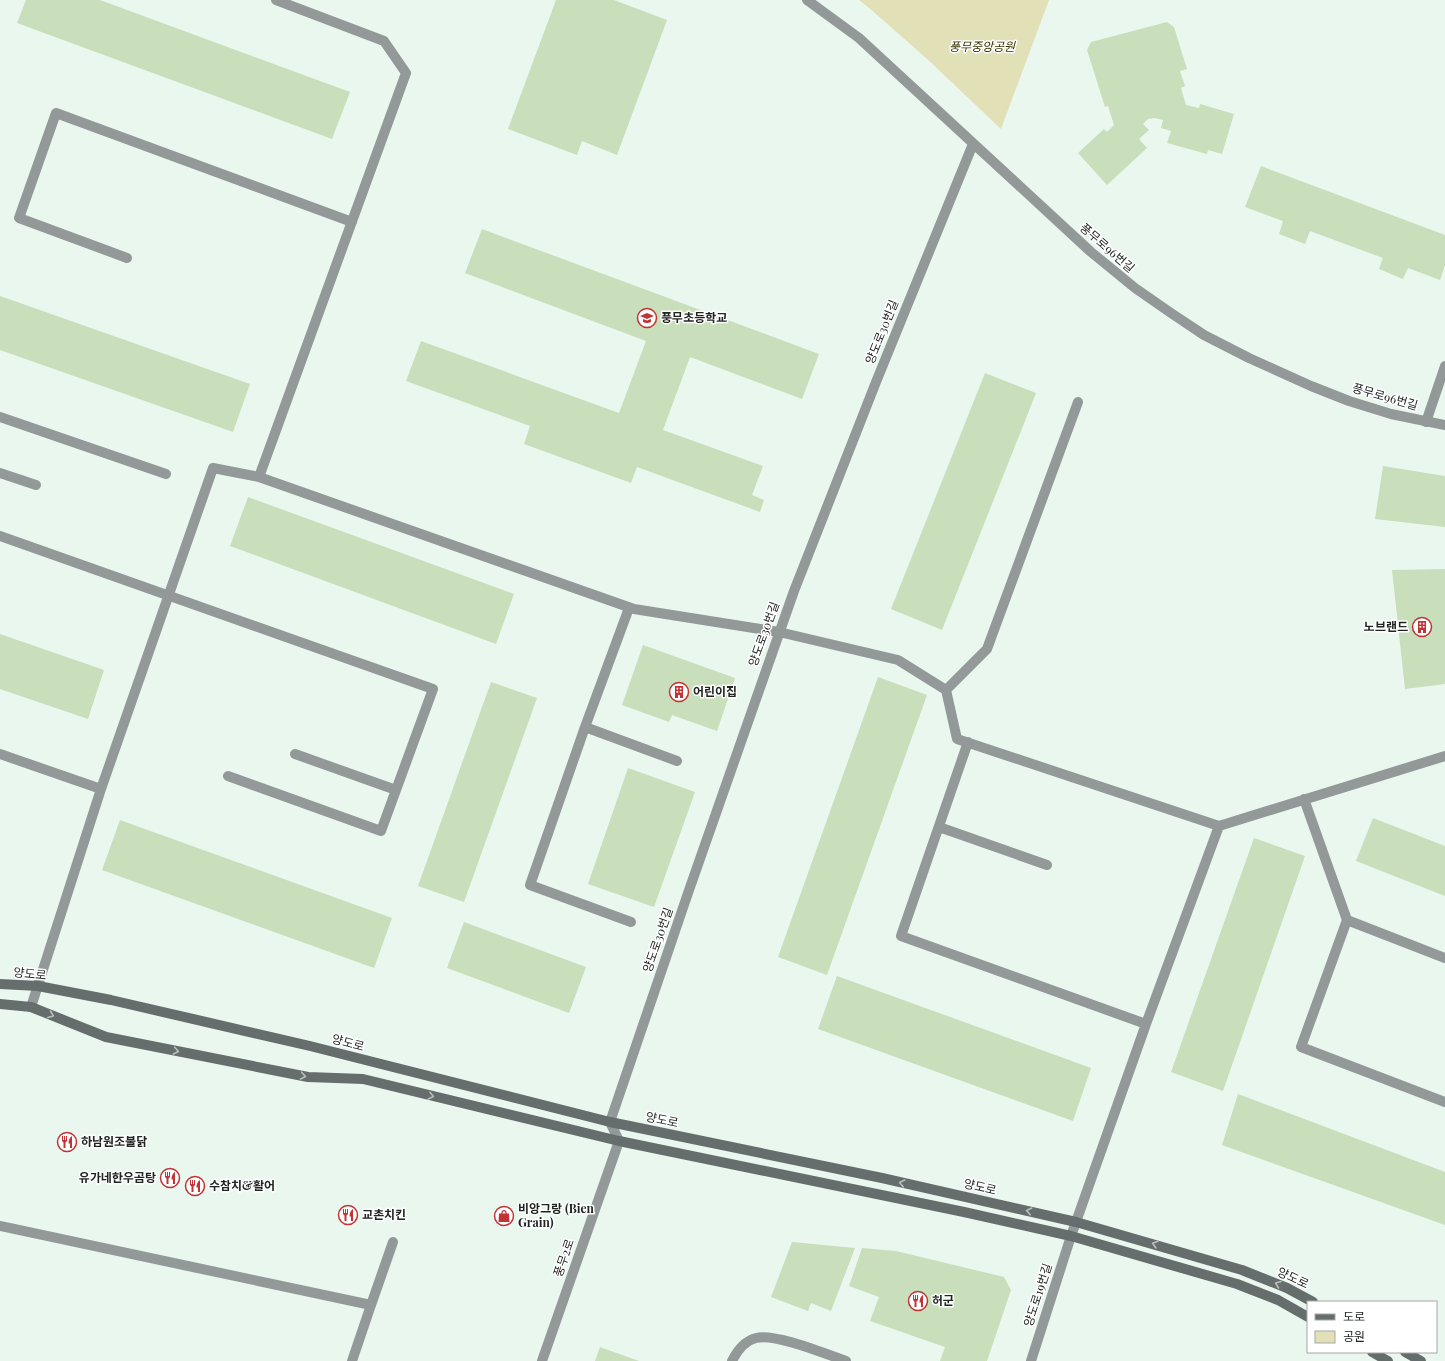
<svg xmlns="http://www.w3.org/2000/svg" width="1445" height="1361" font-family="'Playfair Display','Noto Sans KR',serif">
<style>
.green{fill:#e2e0b7}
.building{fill:#c9deba}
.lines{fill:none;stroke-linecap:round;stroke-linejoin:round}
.lane{stroke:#929998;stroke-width:10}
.street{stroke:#929998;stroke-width:10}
.secondary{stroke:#656e6d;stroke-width:10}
.oneway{stroke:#babebd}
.labels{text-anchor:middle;stroke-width:3;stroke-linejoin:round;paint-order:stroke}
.park-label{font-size:12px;font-style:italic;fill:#373300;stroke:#fff}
.street-label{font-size:12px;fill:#202522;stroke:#fff}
.poi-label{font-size:12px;font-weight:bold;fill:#202522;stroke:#fff;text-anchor:start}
</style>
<rect width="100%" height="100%" fill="#eaf7ef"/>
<!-- green -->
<path class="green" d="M859,0H1049L1001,129L926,58L868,7Z"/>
<!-- building -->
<path class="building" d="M26,0H100L350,92L332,139L17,23Z
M556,0H614L667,20L617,155L582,141L577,155L508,129Z
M1167,22L1174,27L1187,69L1180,71L1185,86L1181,88L1186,105L1199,108L1200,104L1234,114L1222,154L1208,150L1207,154L1167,143L1171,131L1161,128L1163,120L1155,118L1148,119L1143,124L1149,130L1139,139L1147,148L1107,185L1078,153L1104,129L1107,132L1114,125L1108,106L1105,107L1087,50L1091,42Z
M1261,166L1445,235V265L1440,280L1408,268L1403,279L1379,269L1383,258L1310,231L1305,244L1279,234L1283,221L1245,207Z
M482,229L819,354L802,399L690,357L663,430L763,466L752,495L764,500L760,512L637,467L631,483L524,444L530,426L406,381L421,341L619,413L646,341L465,273Z
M0,296L250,384L233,432L0,350Z
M985,373L1036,393L942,630L891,609Z
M1383,466L1445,476V527L1375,519Z
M248,497L514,594L496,644L230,546Z
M1445,569V684L1405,689L1392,570Z
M0,634L104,670L88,719L0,689Z
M643,645L735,678L717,731L672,715L669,722L622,705Z
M878,677L927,695L827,975L778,957Z
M491,682L537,698L464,902L418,886Z
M628,768L695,792L654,907L588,884Z
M1373,818L1445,846V896L1356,861Z
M120,820L392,918L374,968L102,870Z
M1254,838L1305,856L1223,1091L1171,1072Z
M464,922L586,967L569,1013L447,968Z
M837,976L1091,1068L1073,1121L818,1029Z
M1238,1094L1445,1172V1225L1222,1145Z
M792,1242L855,1248L831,1311L811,1303L808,1311L771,1297Z
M862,1248L896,1251L1004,1277L1011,1290L987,1361H940L945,1347L870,1321L879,1297L849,1286Z
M600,1347L639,1361H595Z"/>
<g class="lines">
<!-- lane -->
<path class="lane" d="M127,258L19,218L56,113L352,222
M0,417L166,474
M1426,422L1445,366
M0,473L36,485
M259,477L406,73L384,41L276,0
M0,536L433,689L381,831L228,776
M629,608L585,727L530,885L631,922
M946,690L987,649L1078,402
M585,727L677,761
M968,742L901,936L1146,1024
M0,754L101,789
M295,754L396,790
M1304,799L1347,920L1301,1047L1445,1102
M939,827L1047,865
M1347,920L1445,958
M31,1007L101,789L213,468L259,477L634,609L779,632L898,660L946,690L957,739L1219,826L1445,756
M1071,1236L1146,1024L1219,826"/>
<!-- street -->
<path class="street" d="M807,0L859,38L1091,252L1135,288L1171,313L1204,335L1249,358L1311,386L1349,401L1391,414L1445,425
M0,1226L371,1305L352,1361
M371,1305L393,1242
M542,1361L619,1141L610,1122L688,893L794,591L876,382L973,144
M732,1361C737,1351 744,1341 756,1338C775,1333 826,1354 846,1361
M1031,1361L1071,1236"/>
<!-- secondary -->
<path class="secondary" d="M0,984L38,986L111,1000L310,1046L610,1122L882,1178L1076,1222L1242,1270L1287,1288L1313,1302
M0,1004L31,1007L106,1037L308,1077L363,1079L619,1141L964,1212L1071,1236L1237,1284L1278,1300L1308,1317
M1372,1352L1388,1361
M1405,1352L1421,1361"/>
</g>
<!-- one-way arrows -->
<defs><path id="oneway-chevron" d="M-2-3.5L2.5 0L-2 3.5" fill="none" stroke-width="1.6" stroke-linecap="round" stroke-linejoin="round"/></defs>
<g class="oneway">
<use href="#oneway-chevron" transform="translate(51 1015) rotate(22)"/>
<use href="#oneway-chevron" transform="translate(176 1051) rotate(11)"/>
<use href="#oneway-chevron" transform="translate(303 1076) rotate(10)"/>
<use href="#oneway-chevron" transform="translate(431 1096) rotate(14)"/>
<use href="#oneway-chevron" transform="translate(902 1183) rotate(-167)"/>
<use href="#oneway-chevron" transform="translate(1029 1211) rotate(-167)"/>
<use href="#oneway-chevron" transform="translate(1155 1244) rotate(-164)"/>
<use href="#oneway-chevron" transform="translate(1278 1284) rotate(-158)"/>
</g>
<!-- icons -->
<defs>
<g id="school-ring" transform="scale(1)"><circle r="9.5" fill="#fff" stroke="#c23336" stroke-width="1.5"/><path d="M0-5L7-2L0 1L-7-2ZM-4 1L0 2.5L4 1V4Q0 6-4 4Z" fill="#c23336"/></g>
<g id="building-ring" transform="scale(1)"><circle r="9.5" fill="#fff" stroke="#c23336" stroke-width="1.5"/><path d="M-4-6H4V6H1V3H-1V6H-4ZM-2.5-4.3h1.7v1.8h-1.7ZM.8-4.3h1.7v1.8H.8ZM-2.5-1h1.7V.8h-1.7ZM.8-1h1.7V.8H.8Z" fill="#c23336"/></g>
<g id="restaurant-ring" transform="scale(1)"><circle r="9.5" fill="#fff" stroke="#c23336" stroke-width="1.5"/><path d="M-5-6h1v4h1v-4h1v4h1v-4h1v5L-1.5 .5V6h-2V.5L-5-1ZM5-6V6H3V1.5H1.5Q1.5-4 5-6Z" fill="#c23336"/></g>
<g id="shop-ring" transform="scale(1)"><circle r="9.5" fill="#fff" stroke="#c23336" stroke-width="1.5"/><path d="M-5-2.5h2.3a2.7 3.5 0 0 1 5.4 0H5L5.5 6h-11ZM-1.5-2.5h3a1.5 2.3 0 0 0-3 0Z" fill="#c23336"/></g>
</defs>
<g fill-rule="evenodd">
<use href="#school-ring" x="647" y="318"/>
<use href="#building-ring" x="1422" y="627"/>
<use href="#building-ring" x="679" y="692"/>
<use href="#restaurant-ring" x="67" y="1142"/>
<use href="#restaurant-ring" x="170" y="1178"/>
<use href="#restaurant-ring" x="195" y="1186"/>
<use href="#restaurant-ring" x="348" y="1215"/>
<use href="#shop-ring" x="504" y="1216"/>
<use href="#restaurant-ring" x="918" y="1301"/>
</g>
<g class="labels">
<!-- park labels -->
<g class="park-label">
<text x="982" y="51">풍무중앙공원</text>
</g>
<!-- street labels -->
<g class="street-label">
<text transform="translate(1107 248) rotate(41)" y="4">풍무로96번길</text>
<text transform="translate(882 332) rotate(-68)" y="4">양도로30번길</text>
<text transform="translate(1385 397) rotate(16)" y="4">풍무로96번길</text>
<text transform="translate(764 634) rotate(-70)" y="4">양도로30번길</text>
<text transform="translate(658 940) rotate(-71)" y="4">양도로30번길</text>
<text transform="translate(30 974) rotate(6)" y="4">양도로</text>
<text transform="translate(348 1043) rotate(15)" y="4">양도로</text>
<text transform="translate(662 1120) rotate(12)" y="4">양도로</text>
<text transform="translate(980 1187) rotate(13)" y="4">양도로</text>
<text transform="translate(564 1258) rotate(-71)" y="4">풍무2로</text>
<text transform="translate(1293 1278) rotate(25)" y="4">양도로</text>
<text transform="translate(1038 1295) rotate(-72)" y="4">양도로19번길</text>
</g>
<!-- poi labels -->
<g class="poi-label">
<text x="661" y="322">풍무초등학교</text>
<text x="1408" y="631" text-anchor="end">노브랜드</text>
<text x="693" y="696">어린이집</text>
<text x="81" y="1146">하남원조불닭</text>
<text x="156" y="1182" text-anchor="end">유가네한우곰탕</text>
<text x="209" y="1190">수참치&amp;활어</text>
<text x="518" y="1213">비앙그랑 (Bien<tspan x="518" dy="14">Grain)</tspan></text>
<text x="362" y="1219">교촌치킨</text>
<text x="932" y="1305">허군</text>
</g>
</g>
<!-- legend -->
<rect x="1307" y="1301" width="130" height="52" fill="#ffffff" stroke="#a6a8a7"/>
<rect x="1315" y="1314" width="20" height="6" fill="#656e6d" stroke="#a6a8a7"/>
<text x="1343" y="1321" font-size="12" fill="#202522">도로</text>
<rect x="1315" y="1331" width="20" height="12" fill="#e2e0b7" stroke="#a6a8a7"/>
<text x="1343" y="1341" font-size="12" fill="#202522">공원</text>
</svg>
